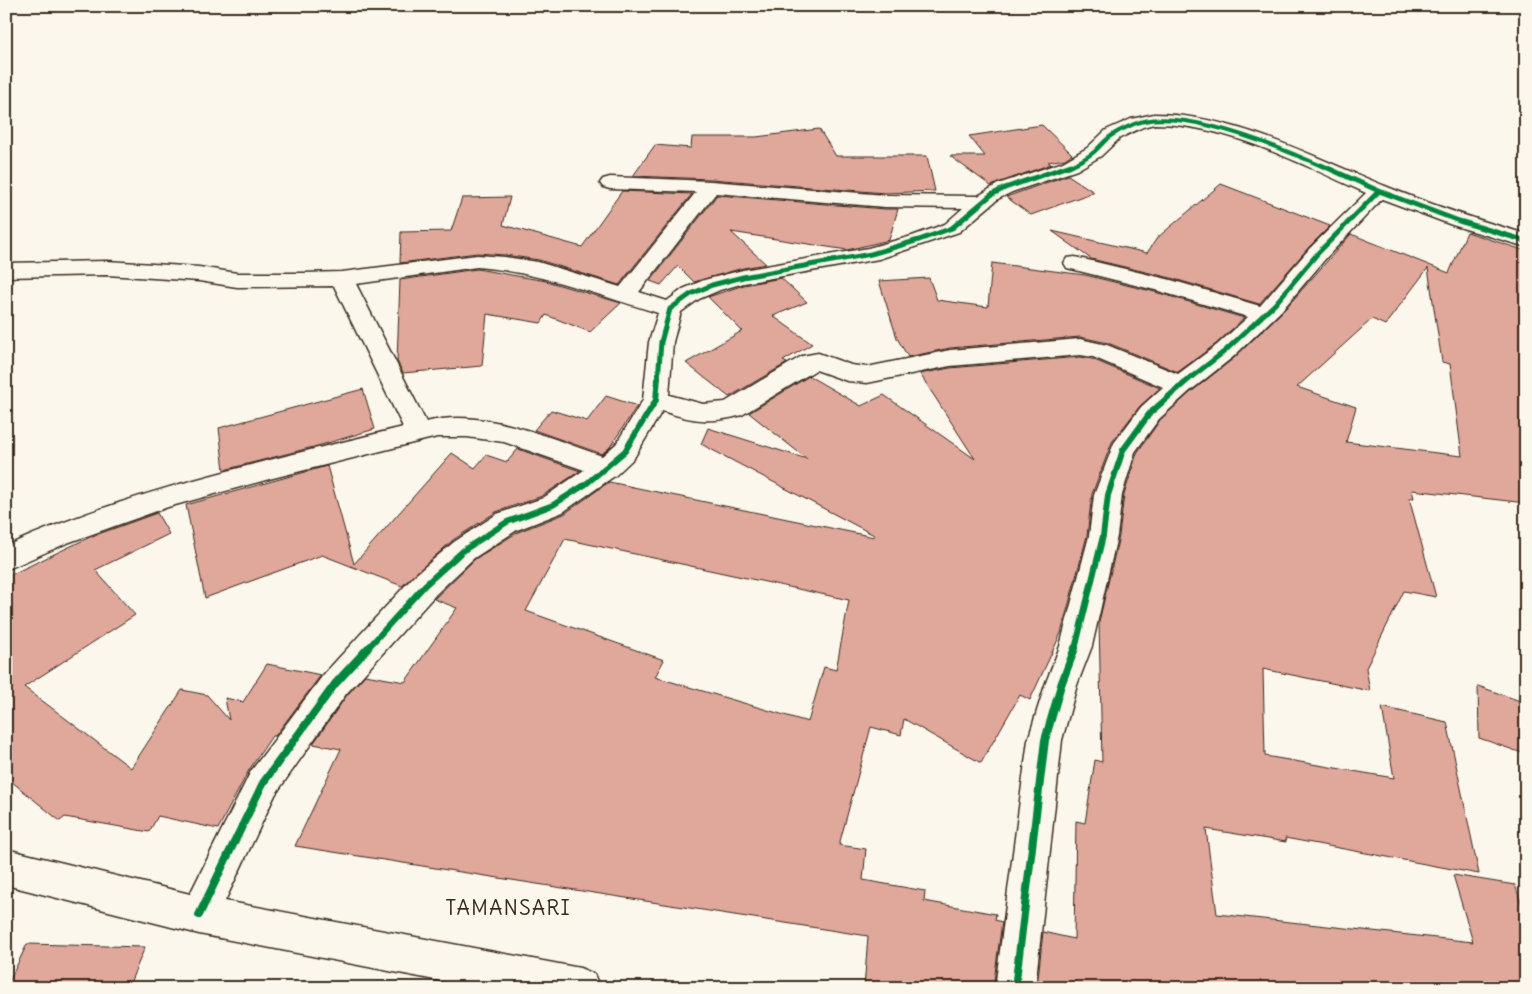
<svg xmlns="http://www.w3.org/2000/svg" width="1532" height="994" font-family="Delius,sans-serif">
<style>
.building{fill:#e0a79b;stroke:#3b2a1e;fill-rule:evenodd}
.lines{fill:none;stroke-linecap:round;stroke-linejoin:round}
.minor-casing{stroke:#3b2a1e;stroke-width:3}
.minor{fill:#fbf7ec;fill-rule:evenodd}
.cycleway-far3-casing{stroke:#fbf7ec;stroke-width:5.5}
.cycleway-far2-casing{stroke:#fbf7ec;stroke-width:8}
.cycleway-far1-casing{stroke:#fbf7ec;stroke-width:9}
.cycleway-casing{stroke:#fbf7ec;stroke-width:11}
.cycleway-far3{stroke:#00873e;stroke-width:4}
.cycleway-far2{stroke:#00873e;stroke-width:5}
.cycleway-far1{stroke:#00873e;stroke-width:6}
.cycleway{stroke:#00873e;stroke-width:8}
.labels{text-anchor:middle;stroke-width:4;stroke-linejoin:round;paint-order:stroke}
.near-quarter-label{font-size:21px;letter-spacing:1px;fill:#3b2a1e;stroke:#fbf7ec}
</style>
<rect width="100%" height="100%" fill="#fbf7ec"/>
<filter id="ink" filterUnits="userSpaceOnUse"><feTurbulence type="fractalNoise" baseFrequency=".02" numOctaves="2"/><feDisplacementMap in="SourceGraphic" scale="10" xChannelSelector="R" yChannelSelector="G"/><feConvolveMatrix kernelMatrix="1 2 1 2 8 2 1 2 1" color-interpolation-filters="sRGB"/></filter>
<g filter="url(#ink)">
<!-- building -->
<path class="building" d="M1042,125L1072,154L1065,159L1048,162L1051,164L991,186L950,156H985L969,136Z
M819,129L836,156H927L935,191L885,193L711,179L633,176L655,145L691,148L692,137H756Z
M1068,175L1094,192L1031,215L1006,197Z
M1221,184L1330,226L1309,247L1259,304L1171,278L1091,259L1052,231L1147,253L1157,238Z
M622,191L692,194L619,285L539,260L505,255L477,253L400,263L401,232L451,231L462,198L510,197L503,225L582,247Z
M717,195L885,209H898L889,240L847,250L731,232L766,264L743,268L694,282L678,266L661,285L650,281Z
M1467,232L1526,251V503L1412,490L1414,498H1409L1436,597L1404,591L1366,668L1370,691L1263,669L1265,756L1394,778L1382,707L1447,722L1479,874L1285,838L1286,842L1206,829L1217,914L1473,942L1453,875L1515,885L1526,916V988H1037L1043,932L1074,939L1076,821L1085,823L1095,760L1102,762L1099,622L1119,536L1124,495L1137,453L1160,420L1191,392L1234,358L1284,310L1351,234L1449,273ZM1428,268L1442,362L1450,364L1462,456L1346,442L1356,407L1297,387L1372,319L1385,325Z
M992,263L1085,275L1155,292L1244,318L1216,344L1178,372L1108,343L1080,337L950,348L908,357L897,338L879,281L929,278L937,300L988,307Z
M477,269L546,281L621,303L590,332L546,315L541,323L487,314L482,366L403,373L397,361L400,280Z
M781,278L807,302L773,316L812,344L783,361L787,363L729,397L686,363L742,331L708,297L744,285Z
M1080,357L1092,359L1160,388L1140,406L1112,442L1092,494L1087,536L1061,633L1030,700L1020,695L981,763L904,719L901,735L871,727L839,845L866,849L863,880L925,891L924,901L996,914L995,920L1002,922L993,988H864L868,936L295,846L341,749L313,744L347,695L365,675L405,682L457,608L434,599L475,559L518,532L564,514L609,482L874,537V535L701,444L708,428L807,459L749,413L809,376L861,406L884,395L975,459L920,374L950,368ZM565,539L849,600L836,670L824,667L808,722L655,677L664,660L526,611Z
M363,389L375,429L321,445L224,470L219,428Z
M606,396L637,406L610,447L602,454L534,430L551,410L587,421Z
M518,449L580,471L542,496L496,512L453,540L402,586L322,555L205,598L186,505L327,466L354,564L452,453L475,468L486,455L507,462Z
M157,513L169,534L95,570L135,615L24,687L131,768L182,690L207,695L229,720L225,698L243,702L267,664L321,675L275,736H272L249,770L218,829L158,816L149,832L65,817L60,821L6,777V577L90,537Z
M1478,686L1523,702L1525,754L1479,738Z
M27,944L145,947L128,988H6Z"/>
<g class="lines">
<!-- minor casing -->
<g class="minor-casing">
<path id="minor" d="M1154,114C1232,114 1314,157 1385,186C1431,205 1478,220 1526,234V247L1452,225L1382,199L1326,258L1283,309L1233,357L1190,391L1159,419L1135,452L1122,495L1117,536L1092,646L1077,685L1062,740L1035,988H995L1028,740L1045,685L1060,646L1089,536L1094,495L1114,443L1141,407L1163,387L1093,357L1080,355L950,366L867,383L847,381L816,370L742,415C710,424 693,421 662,411L634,458L616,475L563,512L517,530L474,558L436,594L346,694L275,795L225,901L580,968L594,974L600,988H476L199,934L6,885V849L190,894L251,771L324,674L414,576L454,542L497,514L543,498L584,470L504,442L467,437H437L273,478L168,507L67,543L6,570V546C133,489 268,461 403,427L334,286L237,287L199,281L107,275L6,277V263L107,261L199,267L237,273H304L342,272L477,255L505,257L538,262L620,287L696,192L610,189L603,187L600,183L603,179L610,177L711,181L885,195L978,196L998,184L1063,162L1087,148L1106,130L1131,119ZM1154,124C1226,124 1301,164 1366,193L1310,248L1260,306L1171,280L1075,257L1067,258L1064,263L1067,268L1155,290L1248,317L1217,345L1178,374L1107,345L1080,339L950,350L867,367L851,365L818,353L802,356L725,402L703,404L669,395L673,342L681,312L699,299L720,290L744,283L879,259L959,232L998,199L1012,192L1077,170L1101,156L1120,138L1143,127ZM716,193L885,207L963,208L945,224L912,236L868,248L743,270L704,280L683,289L667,301L639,292ZM477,267C540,272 598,295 658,313L649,342L643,400L616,444L602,456C548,438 483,407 426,422L356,284Z"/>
</g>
<!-- minor -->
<use href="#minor" class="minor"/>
<!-- cycleway-far3 casing -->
<g class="cycleway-far3-casing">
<path id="cycleway-far3" d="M1068,167C1077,163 1087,158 1094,152C1101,146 1106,138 1114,134C1120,130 1128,127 1134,124C1180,105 1279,147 1324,167"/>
</g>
<!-- cycleway-far2 casing -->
<g class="cycleway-far2-casing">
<path id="cycleway-far2" d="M1321,165L1379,191
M658,379L661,342L670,309L691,294L712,285L743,277L871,254L919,240L952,228L991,195L1005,188L1071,165
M1189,379L1225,351L1275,304L1318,253L1379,191L1459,221L1526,241"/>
</g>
<!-- cycleway-far1 casing -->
<g class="cycleway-far1-casing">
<path id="cycleway-far1" d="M367,649L425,585L464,550L507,522L553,505L586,484L625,451L656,400L658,377
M1075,649L1103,536L1108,495L1123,450L1150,413L1191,377"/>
</g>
<!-- cycleway casing -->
<g class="cycleway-casing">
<path id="cycleway" d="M199,915L263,783L335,684L368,648
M1015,988L1045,740L1061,685L1075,648"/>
</g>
<!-- cycleway-far3 -->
<use href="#cycleway-far3" class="cycleway-far3"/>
<!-- cycleway-far2 -->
<use href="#cycleway-far2" class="cycleway-far2"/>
<!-- cycleway-far1 -->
<use href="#cycleway-far1" class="cycleway-far1"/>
<!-- cycleway -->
<use href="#cycleway" class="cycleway"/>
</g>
</g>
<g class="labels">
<!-- near-quarter labels -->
<g class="near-quarter-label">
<text x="508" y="915">TAMANSARI</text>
</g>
</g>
<!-- margin -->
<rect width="1532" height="994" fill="none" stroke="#fbf7ec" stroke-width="25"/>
<rect x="12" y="12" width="1507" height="969" fill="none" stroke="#3b2a1e" stroke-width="2" filter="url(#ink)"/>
</svg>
